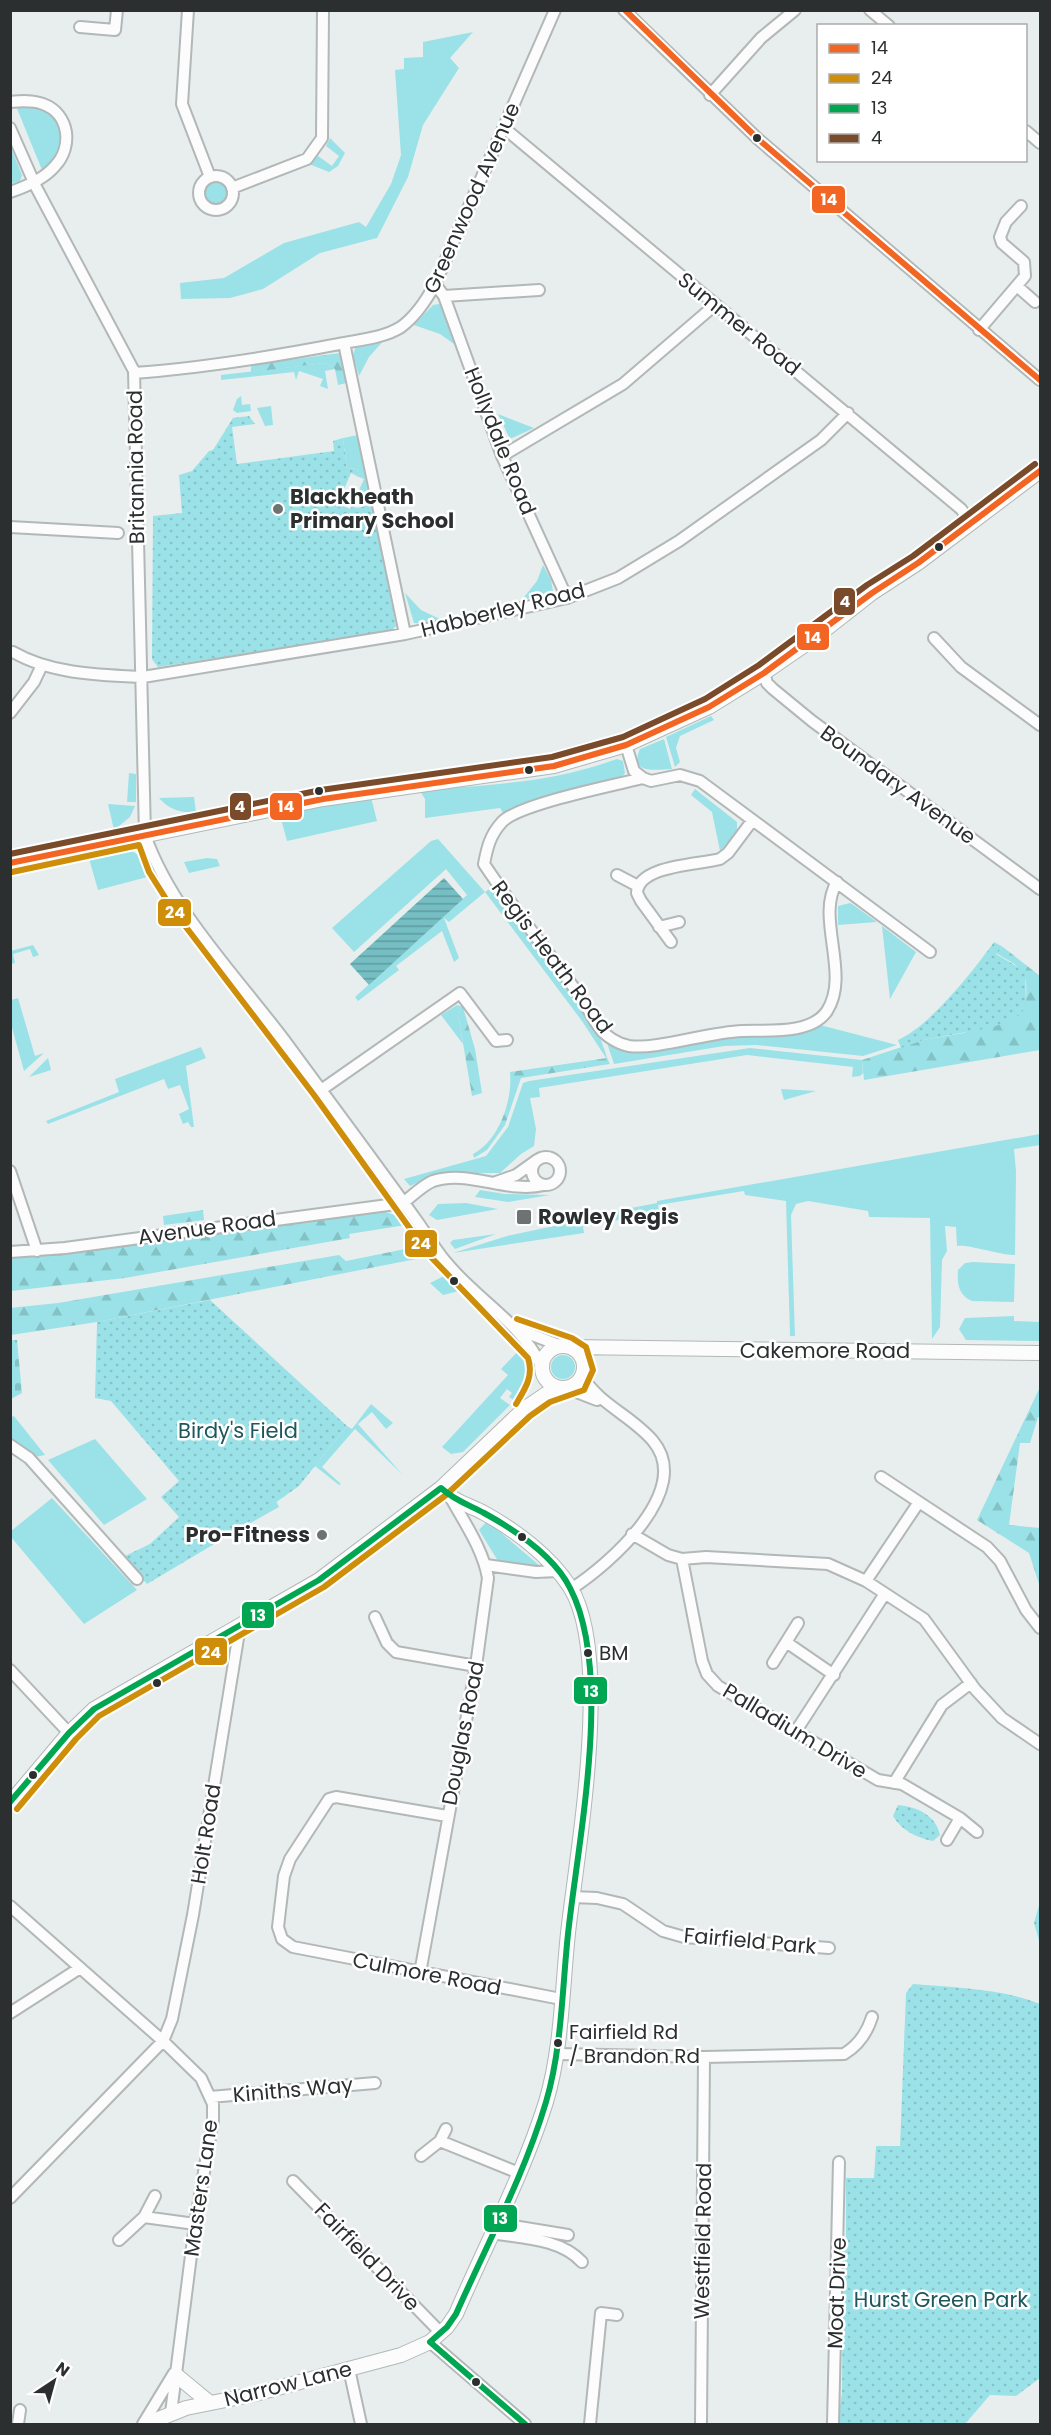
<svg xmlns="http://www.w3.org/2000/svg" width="1051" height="2435" font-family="Poppins,sans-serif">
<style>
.green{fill:#9ae2e7}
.forest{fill:url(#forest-firs)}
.cemetery{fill:url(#cemetery-stones)}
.park{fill:url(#park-dots)}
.water{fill:url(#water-rules)}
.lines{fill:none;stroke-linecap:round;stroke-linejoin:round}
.minor-casing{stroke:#b2b7b7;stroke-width:14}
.major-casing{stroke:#b2b7b7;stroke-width:16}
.minor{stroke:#fcfcfc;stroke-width:10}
.major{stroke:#fcfcfc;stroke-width:14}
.bus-1-casing{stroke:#fff;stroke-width:10}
.bus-2-casing{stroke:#fff;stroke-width:10}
.bus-3-casing{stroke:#fff;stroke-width:10}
.bus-4-casing{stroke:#fff;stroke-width:10}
.bus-1{stroke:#f26522;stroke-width:6}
.bus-2{stroke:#ce8e0a;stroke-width:6}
.bus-3{stroke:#00a651;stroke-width:6}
.bus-4{stroke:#7a4b2a;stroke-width:6}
.bus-dot{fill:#2b2f30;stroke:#fff;stroke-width:2}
.poi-dot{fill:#6d7272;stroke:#fff;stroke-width:2}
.labels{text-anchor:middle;stroke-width:5;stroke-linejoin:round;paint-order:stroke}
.bus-label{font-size:20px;fill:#2b2f30;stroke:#fff;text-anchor:start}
.street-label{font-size:21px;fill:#2b2f30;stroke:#fff}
.poi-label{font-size:21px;font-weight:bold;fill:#2b2f30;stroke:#fff;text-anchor:start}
.park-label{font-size:21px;fill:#1e575b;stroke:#fff}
.line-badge{stroke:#fff;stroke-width:2}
.badge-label{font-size:16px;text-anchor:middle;font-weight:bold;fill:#fff}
</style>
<defs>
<pattern id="forest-firs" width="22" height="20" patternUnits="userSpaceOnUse" patternTransform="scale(1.5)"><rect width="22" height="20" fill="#9ae2e7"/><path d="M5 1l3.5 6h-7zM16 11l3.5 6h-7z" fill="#85c2c6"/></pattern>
<pattern id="cemetery-stones" width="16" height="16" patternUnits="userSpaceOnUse" patternTransform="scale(1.5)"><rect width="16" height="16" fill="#9ae2e7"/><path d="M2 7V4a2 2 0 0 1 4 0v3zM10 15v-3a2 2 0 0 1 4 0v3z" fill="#85c2c6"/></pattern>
<pattern id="park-dots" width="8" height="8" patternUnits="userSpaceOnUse" patternTransform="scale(1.5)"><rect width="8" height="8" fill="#9ae2e7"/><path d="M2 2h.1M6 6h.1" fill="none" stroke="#85c2c6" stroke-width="1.8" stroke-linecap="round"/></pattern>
<pattern id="water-rules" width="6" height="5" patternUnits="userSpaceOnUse" patternTransform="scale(1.5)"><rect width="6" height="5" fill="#75bec3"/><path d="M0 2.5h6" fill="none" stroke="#609b9f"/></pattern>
</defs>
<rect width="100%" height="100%" fill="#e8eeee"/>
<!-- green -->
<path class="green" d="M473,32L450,58L459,68L423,125L408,177L377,238L320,253L263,289L230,298L181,299L180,283L224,278L284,243L359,222L366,227L391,184L401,155L395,70L404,69V58L423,57V42Z
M16,106C23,106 34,104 40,106C66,117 71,158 42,170Z
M330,138L345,153L338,166L329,172L309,164L318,156L332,166L339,156L326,146Z
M11,148L22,175L20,181L13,183L11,182Z
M203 194a13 13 0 1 1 26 0a13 13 0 1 1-26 0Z
M439,304L443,306L457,346L440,334L414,325L433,305Z
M385,339L369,357L359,376L353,355L356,346Z
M325,363L335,369L325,371L328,389L320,386L323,379L299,371L296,380L294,372L221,380V375Z
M241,396L242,405L250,404L251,411L237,413L233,410L237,399Z
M271,406L273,425L265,426L257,408Z
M498,414L534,428L510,439Z
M358,435L372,504L352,506L364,479L359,477L357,468L347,469L343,438Z
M543,565L551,580L553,591L521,601L537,581Z
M405,593L421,610L442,620L426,624L414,623Z
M711,716L714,720L680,736L676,748L680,762L675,767L666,737Z
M664,739L672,769C659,769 628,776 640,749Z
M617,759L623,761L625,773L619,779L503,813L500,808L425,818V799L420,791C492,784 547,784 617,759Z
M129,773L136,774V802H127Z
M695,789L737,822V832L720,851L712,812L691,795Z
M194,797L196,812C180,813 170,810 159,798Z
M371,797L377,821L287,841L280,815Z
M108,804L135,806L130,817L114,830Z
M438,839L485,892L492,887L498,894C536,944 592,1001 608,1061L582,1021L485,892L449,922L444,918L459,958L454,962L442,931L396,966L399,970L358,1001L355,997L467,895L446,869L354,952L332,928L431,841Z
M120,850C137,848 146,861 151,876L98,890L88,855Z
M207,858L217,859L220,866L189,873L184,862Z
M850,903L852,904L877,922L838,925V906Z
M882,926L916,952L890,999Z
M33,945L39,955L33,957L30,949L13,954L15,963L11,964V951Z
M18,998L35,1056L44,1053L24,1071L11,1024V1000Z
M457,1005L460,1009L458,1014L463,1044L441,1015Z
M820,1025L897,1045L863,1056L756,1045L724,1046L614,1064L606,1040L623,1050L638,1051L718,1038L796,1035Z
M201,1047L206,1058L186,1066L194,1127H191L188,1122L183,1124L179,1114L189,1109L180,1085L168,1089L164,1079L48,1124L46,1121L119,1092L115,1079Z
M750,1048L862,1060L863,1073L860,1076L852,1077L853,1067L747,1055L539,1088L540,1097L530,1098L536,1129L534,1146L521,1154L500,1173H438L410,1186L404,1179L486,1156L508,1127L523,1083L529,1081Z
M48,1058L51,1070L29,1077Z
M781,1089L816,1091L784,1100Z
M1040,1134V1145L1014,1149L1016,1171L1015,1255C998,1255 969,1244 957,1246L956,1227L945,1226L947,1251L942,1260L940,1327L932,1339L930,1218L869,1217L868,1211L808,1201L796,1204L791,1215L795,1336H790L786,1201L745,1195L744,1191L658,1205L659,1212L583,1227L584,1233L453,1253L507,1236L554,1226V1223L657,1203V1201Z
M480,1190L505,1194L550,1195L508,1202L475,1197Z
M466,1203L498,1209L437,1220L429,1215L438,1204Z
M496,1234L455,1249L450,1243L453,1240Z
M973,1262L1015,1264L1014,1302L972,1301C958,1295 957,1283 958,1270L965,1263Z
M446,1275L459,1291L443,1295L430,1283Z
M1014,1316V1321L1040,1322V1341L966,1340L959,1329L965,1318Z
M520,1349C538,1364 527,1385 515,1401L509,1397L512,1393L507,1389L500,1398L510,1405L463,1452L451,1454L442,1447L508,1375L501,1369Z
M551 1367a12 12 0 1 1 24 0a12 12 0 1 1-24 0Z
M371,1404L393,1423L386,1429L372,1412L358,1424L402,1474L355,1429L322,1467L341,1484L339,1485L315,1466L347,1426L352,1429Z
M14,1416L45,1455L35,1457L11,1439V1417Z
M95,1439L147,1499L104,1525L48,1460Z
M52,1498L137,1590L84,1624L11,1537V1531Z
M276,1501L279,1507L231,1534Z
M487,1521L540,1566L498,1561L479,1530Z"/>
<!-- forest -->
<path class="forest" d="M340,353L347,383L338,385L335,369L325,363L251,372V365Z
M1003,947L1040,976V1050L864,1080L862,1060L923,1040L964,1033L1026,1002C1028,969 1023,969 996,953Z
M457,1005L463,1007L475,1049L482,1093L472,1096L458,1014L460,1009Z
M607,1058L610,1064L521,1078L505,1125L487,1150L474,1158L473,1154C499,1141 513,1100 510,1072Z
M203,1210L204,1220L164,1225L163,1216Z
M381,1210L397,1216L406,1225L349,1234L350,1238L125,1278L11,1291V1258L88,1251Z
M425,1245L426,1257L97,1322L11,1335L10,1308L58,1303L339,1255L346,1261Z
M1040,1387V1417H1038L1030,1443H1020L1009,1525L1040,1528V1587L1029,1553L977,1520Z"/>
<!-- cemetery -->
<path class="cemetery" d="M10,1340H17L22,1393L11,1399Z"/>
<!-- park -->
<path class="park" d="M249,416L255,424L232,427L237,464L334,451L333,441L343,438L347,469L357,468L359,477L351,473L338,503L350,509L352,506L357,508L372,504L396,626L391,631L158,667L152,659L153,516L182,513L179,475L192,471L209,451L213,450L233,418Z
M994,942L1003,947L996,954L1025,971L1026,1002L1022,1013L994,1027L923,1040L901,1048L898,1040C930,1026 973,971 994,942Z
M210,1300L347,1426L299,1486L231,1534L147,1584L123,1557L150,1544L179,1517L161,1497L179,1481L111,1401L95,1398L97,1322Z
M898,1805C917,1807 936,1815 940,1835L933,1841C917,1838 901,1830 893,1816Z
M1040,1902V1944L1034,1923Z
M913,1984C955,1988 1001,1988 1040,2004V2378L1016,2396L990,2395L965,2424H837L842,2393L843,2248L846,2241V2178H874L876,2146H900L906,1993Z"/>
<!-- water -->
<path class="water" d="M444,878L463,899L369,985L350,964Z"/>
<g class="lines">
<!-- minor casing -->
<g class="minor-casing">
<path id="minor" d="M188,10L182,104L210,177
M624,10L758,139L1040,380
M870,10L889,26
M80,27L115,30L117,10
M710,95L761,38L795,10
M10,102C21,101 33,100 43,104C70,114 73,147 55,166C45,178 25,187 10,192
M10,128L36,187L134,371L145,835C171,910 237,977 285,1041C329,1101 374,1161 417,1221C427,1235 435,1249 446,1262C475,1298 521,1323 541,1365
M504,128L961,509L971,523
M1026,131L1040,143
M199 193a17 17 0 1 1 34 0a17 17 0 1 1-34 0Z
M232,188L307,159L322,138L323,10
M435,284L444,296L502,456L567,598
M1018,287L1035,302
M444,296L539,290
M979,330L1025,276L1024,262L1002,243L1000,237L1006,222L1021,206
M344,343L405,634
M134,373C202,368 271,357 339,344C358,340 384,338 401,327C416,316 426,301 435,284L555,10
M502,456L623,384L715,305
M10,527L118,533
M934,638L961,667L1040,725
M13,652C51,674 99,675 143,677L405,634L567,598L618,578L679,541L821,440L848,413
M764,673L767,683L773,689L812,721L1040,889
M10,713L34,682L42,665
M626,745L634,771L643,778L651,781L680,775L700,781L930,952
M643,778C615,785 519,804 502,822C490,835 487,848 484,864C514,909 548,952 580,996C587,1006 592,1018 599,1027C605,1036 618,1044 629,1046C657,1050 709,1032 742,1031C767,1030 811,1035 827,1011C851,974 815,917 837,882
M617,875L638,886
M659,927L679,922
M671,942L641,901L637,893C638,865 698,865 720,859L728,853L752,821
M321,1090L460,993L496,1041L507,1040
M532 1171a14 14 0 1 1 28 0a14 14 0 1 1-28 0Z
M10,1171L37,1251
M496,1182L516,1175L537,1160
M10,1252L65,1248L403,1203C412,1196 423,1185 433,1181C469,1169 507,1194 544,1185
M517,1329L561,1346
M566,1388L597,1400
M10,1445L29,1458L137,1579
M881,1477L987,1547L1000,1561L1026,1610L1040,1628
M632,1534L668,1555L682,1559L706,1557L828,1564L866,1581L924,1619L975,1689L1002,1718L1040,1744
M682,1559L702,1661L707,1674L718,1686L878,1780L902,1784L960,1818
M486,1565L536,1572L558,1571
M866,1581L919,1502
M571,1589C610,1564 694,1490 653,1441C632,1416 600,1405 582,1376
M375,1617L387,1643L396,1652L476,1666
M786,1642L834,1675
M773,1663L798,1623
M10,1670L69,1733
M796,1731L884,1595
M894,1783L942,1705L971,1683
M447,1816L336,1797L329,1799L290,1859L284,1876L278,1927L282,1939L293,1947L561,1999
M947,1840L960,1818L977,1832
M572,1897L597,1898L623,1904L663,1931L684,1937L829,1948
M10,1906L163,2041L201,2078L213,2104V2120L195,2224L171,2413
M420,1973L476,1666L488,1578C483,1550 466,1525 452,1500
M10,2013L80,1968
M558,2054L704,2057L844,2054C859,2045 867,2033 872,2017
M210,2097L375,2083
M440,2141L519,2173
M421,2156L440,2141L446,2129
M293,2181L441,2333
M10,2198L163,2041L172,2019L193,1915L240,1626
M144,2217L155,2196
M496,2223L568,2235
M491,2233C521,2238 560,2238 582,2262
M119,2240L144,2217L195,2224
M430,2342L525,2424
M349,2369L361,2424
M18,2424L20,2410
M143,2424L174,2373
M590,2424L601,2313L617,2315
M701,2424L704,2057
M833,2424L839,2162"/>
</g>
<!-- major casing -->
<g class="major-casing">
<path id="major" d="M10,863L323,799L554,766L626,745L709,707L764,673L812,640L872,593L918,563L1040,471
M542 1367a21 21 0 1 1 42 0a21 21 0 1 1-42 0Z
M569,1347L1040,1353
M10,1803L69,1733L94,1709L319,1580L441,1488L524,1409L546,1394L562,1389
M176,2375L210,2403
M146,2424L186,2408L255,2394L401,2355L430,2342L447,2327L456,2314C486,2244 523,2175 546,2102C562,2048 562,1990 568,1933C577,1852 613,1655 570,1587C550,1556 515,1530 484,1513C467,1504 454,1502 441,1488"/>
</g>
<!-- minor -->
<use href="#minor" class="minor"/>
<!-- major -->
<use href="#major" class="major"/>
<!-- bus-1 casing -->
<g class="bus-1-casing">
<path id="bus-1" d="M625,10L758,139L1040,380
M10,863L323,799L554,766L626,745L709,707L764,673L872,593L918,563L1040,471"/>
</g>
<!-- bus-2 casing -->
<g class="bus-2-casing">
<path id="bus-2" d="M12,872L139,845L149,872L173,910L314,1095L429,1255L528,1358C534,1376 525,1389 516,1404
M17,1809L76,1739L99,1716L324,1587L446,1495L530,1416L550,1402L584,1390L593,1370L586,1347L572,1338L517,1319"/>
</g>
<!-- bus-3 casing -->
<g class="bus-3-casing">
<path id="bus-3" d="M10,1802L69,1733L94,1709L319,1580L441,1488C454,1500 469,1505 484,1513C515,1530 554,1556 570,1588C614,1672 578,1840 568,1934C562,1990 562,2048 546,2102C524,2176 487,2244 456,2314L447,2327L430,2342L525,2424"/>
</g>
<!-- bus-4 casing -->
<g class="bus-4-casing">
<path id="bus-4" d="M10,854L321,790L552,757L623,737L705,699L759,665L867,585L913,556L1035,464"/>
</g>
<!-- bus-1 -->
<use href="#bus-1" class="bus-1"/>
<!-- bus-2 -->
<use href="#bus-2" class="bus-2"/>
<!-- bus-3 -->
<use href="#bus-3" class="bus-3"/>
<!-- bus-4 -->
<use href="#bus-4" class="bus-4"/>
</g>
<!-- markers -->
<g class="bus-dot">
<circle cx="757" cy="138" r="5"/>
<circle cx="939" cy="547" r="5"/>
<circle cx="529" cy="770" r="5"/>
<circle cx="319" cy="791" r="5"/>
<circle cx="454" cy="1281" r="5"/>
<circle cx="522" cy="1537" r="5"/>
<circle cx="588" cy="1653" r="5"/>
<circle cx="157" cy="1683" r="5"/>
<circle cx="33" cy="1775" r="5"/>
<circle cx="558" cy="2043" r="5"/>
<circle cx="476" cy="2382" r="5"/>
</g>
<g class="poi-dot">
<circle cx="278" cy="509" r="6"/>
<rect x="516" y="1209" width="16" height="16" rx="3"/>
<circle cx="322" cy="1535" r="6"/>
</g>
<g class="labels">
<!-- bus labels -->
<g class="bus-label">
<text x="599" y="1660">BM</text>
<text x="569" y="2039">Fairfield Rd<tspan x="569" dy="24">/ Brandon Rd</tspan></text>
</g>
<!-- street labels -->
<g class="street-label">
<text transform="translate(472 198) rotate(-66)" y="7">Greenwood Avenue</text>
<text transform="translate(739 324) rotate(39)" y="7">Summer Road</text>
<text transform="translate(500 441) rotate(68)" y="7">Hollydale Road</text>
<text transform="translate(136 467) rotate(-91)" y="7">Britannia Road</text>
<text transform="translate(503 610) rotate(-14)" y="7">Habberley Road</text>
<text transform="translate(898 785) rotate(36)" y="7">Boundary Avenue</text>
<text transform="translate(552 957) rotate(53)" y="7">Regis Heath Road</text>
<text transform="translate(207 1228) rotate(-8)" y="7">Avenue Road</text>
<text x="825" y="1358">Cakemore Road</text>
<text transform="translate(795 1731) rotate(31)" y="7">Palladium Drive</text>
<text transform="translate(463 1733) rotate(-79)" y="7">Douglas Road</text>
<text transform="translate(206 1834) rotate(-81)" y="7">Holt Road</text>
<text transform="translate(750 1941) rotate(5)" y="7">Fairfield Park</text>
<text transform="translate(427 1974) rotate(11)" y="7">Culmore Road</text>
<text transform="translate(293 2090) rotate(-5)" y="7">Kiniths Way</text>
<text transform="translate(201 2188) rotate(-82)" y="7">Masters Lane</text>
<text transform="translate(703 2241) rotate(-89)" y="7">Westfield Road</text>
<text transform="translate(367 2257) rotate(46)" y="7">Fairfield Drive</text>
<text transform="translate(837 2293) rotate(-88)" y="7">Moat Drive</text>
<text transform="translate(288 2384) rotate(-14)" y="7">Narrow Lane</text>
</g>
<!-- poi labels -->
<g class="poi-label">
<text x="290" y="504">Blackheath<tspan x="290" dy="24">Primary School</tspan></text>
<text x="538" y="1224">Rowley Regis</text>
<text x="310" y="1542" text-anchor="end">Pro-Fitness</text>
</g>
<!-- park labels -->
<g class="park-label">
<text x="238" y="1438">Birdy's Field</text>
<text x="941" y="2307">Hurst Green Park</text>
</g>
</g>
<g class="line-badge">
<rect x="811" y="185" width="35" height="29" rx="6" fill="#f26522"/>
<rect x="833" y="587" width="23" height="29" rx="6" fill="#7a4b2a"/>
<rect x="796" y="623" width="34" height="28" rx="6" fill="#f26522"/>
<rect x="229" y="792" width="23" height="29" rx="6" fill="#7a4b2a"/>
<rect x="269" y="792" width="34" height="29" rx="6" fill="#f26522"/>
<rect x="157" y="898" width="35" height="29" rx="6" fill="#ce8e0a"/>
<rect x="404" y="1229" width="34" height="29" rx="6" fill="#ce8e0a"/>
<rect x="241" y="1601" width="34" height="28" rx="6" fill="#00a651"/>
<rect x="194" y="1637" width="34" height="29" rx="6" fill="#ce8e0a"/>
<rect x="573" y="1676" width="35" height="29" rx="6" fill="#00a651"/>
<rect x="483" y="2204" width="35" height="29" rx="6" fill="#00a651"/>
</g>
<g class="badge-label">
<text x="829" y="205">14</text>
<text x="845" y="607">4</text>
<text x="813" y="643">14</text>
<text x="240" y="812">4</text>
<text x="286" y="812">14</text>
<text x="175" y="918">24</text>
<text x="421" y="1249">24</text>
<text x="258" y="1621">13</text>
<text x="211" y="1658">24</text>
<text x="591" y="1697">13</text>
<text x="500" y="2224">13</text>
</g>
<!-- border -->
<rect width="1051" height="2435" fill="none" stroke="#2b2f30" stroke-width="24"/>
<!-- legend -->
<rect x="817" y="24" width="210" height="138" fill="#ffffff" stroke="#aaacac" stroke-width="1.5"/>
<rect x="829" y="44" width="30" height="9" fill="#f26522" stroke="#aaacac" stroke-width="1.5"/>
<text x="871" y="54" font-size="18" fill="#2b2f30">14</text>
<rect x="829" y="74" width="30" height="9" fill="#ce8e0a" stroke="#aaacac" stroke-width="1.5"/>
<text x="871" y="84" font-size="18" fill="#2b2f30">24</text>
<rect x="829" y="104" width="30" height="9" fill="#00a651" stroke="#aaacac" stroke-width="1.5"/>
<text x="871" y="114" font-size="18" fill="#2b2f30">13</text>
<rect x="829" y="134" width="30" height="9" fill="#7a4b2a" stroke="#aaacac" stroke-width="1.5"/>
<text x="871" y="144" font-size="18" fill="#2b2f30">4</text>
<!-- north arrow -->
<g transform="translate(54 2381) rotate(36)" stroke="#ffffff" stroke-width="4.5" paint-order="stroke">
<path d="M0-4.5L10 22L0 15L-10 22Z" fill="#2b2f30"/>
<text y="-9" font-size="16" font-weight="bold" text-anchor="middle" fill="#2b2f30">N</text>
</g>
</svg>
